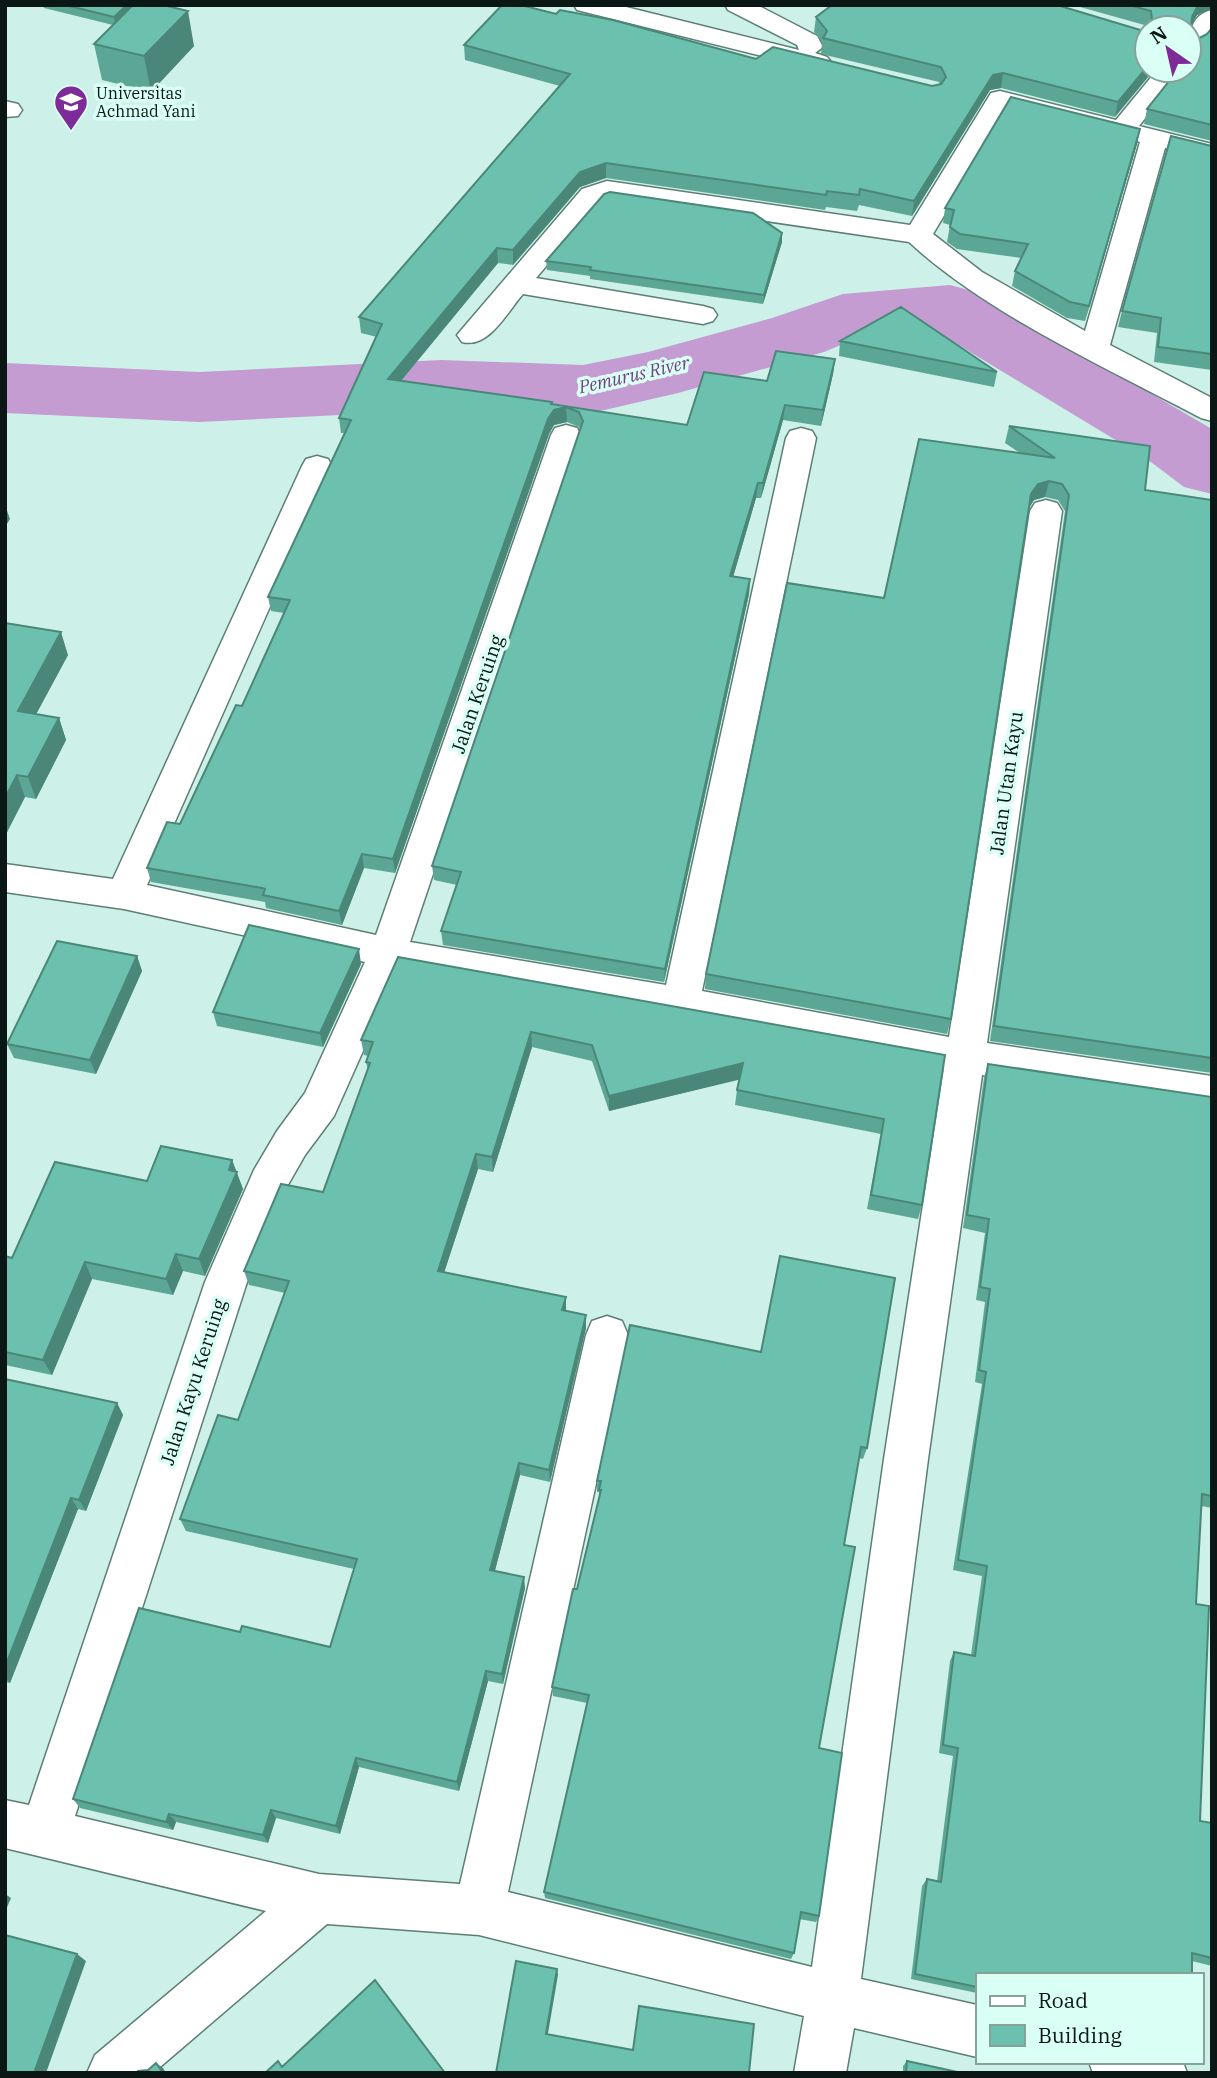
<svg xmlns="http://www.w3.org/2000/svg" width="1217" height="2078" font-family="'IBM Plex Serif',serif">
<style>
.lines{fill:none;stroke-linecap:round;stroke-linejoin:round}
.river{fill:#c49cd2;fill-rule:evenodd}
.minor-casing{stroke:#5d7e75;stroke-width:3}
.minor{fill:#fff;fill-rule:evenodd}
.wall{fill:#5ca695}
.shaded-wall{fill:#4b8779}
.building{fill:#6bc1ad;stroke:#4b8779;stroke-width:2}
.labels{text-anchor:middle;stroke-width:7;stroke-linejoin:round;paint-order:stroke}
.far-poi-label{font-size:16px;fill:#0a1714;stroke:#dafff5;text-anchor:start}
.far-water-label{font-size:18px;font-style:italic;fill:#723f82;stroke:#dafff5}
.street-label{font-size:19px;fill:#0a1714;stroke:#dafff5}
</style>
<rect width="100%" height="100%" fill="#cdf1e8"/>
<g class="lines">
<!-- river -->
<path class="river" d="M950,285L976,292L1212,429V494L1184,487L1147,459L937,332L855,339L824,352L678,393L583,415L441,410L199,422L5,413V363L199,372L441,360L583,365L648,352L772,318L843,294Z"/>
<!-- minor casing -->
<g class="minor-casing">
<path id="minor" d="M574,5H618L799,50L797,45L728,10L725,5H757L817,36L823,47L815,53L827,57L831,62L827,67L818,70L577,10Z
M1212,10C1212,29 1211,48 1189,54C1189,35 1190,15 1212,10Z
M1157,70H1183L1139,126L1212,144V160L1165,148L1110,345L1212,398V421L1201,418C1107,368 987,314 909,242L610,198L602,201L536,278L703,306L713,309L717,315L713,321L703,324L523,294C507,312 489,349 462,342L457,335L582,189L607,181L910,225L991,93L1000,91L1116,120ZM1007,109L1140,142L1085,331L982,272L933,234Z
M5,101L18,104L22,110L18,116L5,117Z
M566,425L577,428L581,435L410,942L666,985L786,438L790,431L801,428L812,431L816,438L702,991L949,1037L1030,511L1035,503L1046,500L1057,503L1062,511L987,1043L1212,1076V1110L982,1075L928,1459L861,1979L977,2005V2057L854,2028L846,2073H794L804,2016L479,1935L327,1924L153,2073H87L95,2055L266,1911L5,1848V1800L29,1805L205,1282L254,1170L277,1131L305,1093L365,962L124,909L5,892V864L113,879L302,466L306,459L317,456L328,459L332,466L147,885L376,935L551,435L555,428ZM399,970L944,1068L884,1459L812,1967L508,1892L628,1335L622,1321L607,1316L592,1321L586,1335L460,1884L319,1874L75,1816L247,1282L285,1190L305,1155L334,1116Z
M1089,2062H1183L1187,2073H1093Z"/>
</g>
<!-- minor -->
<use href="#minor" class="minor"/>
</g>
<!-- wall -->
<path class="wall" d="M43,5H163L194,46L151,92L102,80L94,44L113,25L44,8Z
M1073,5H1212V9L1197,15L1191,26L1190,39L1194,41L1207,34L1212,28V141L1144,124L1147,109L1189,70V28H1148V26Z
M556,14L756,59L932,86L940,85L939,82L821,54L822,42L814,32L816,17L1147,32L1115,117L1001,88L990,90L912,216L859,205L857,211L826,207L825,210L606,178L580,187L513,265L498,263L401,381L552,402V405L687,425L767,381L835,359L833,374L821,426L783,420L761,498H756L733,577L750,579L749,594L664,982L443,945L441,931L457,885L434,880L432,866L580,429L579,427L567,422L554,425L549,434L395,873L364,868L342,925L266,908L265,902L151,882L147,868L180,824L242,706L284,613L271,611L268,597L344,433H341L339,418L377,337L361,333L359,317L560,86L465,60L464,45Z
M1137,144L1085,321L1067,318L1012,286L1015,271L1021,258L957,249L947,242L950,225L943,223L945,208Z
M1212,146V370L1154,362L1157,333L1118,327L1122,311Z
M782,242L763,304L590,279V276L547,270L546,261Z
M840,341L997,372L994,387L839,356Z
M1009,426L1145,490L1212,500V1073L990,1041L1065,511L1058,500L1045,497L1034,500L1029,508L951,1019L947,1034L705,989L706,974L884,598L1020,453L1005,443Z
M5,623L68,655L36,714L59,718L66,740L36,799L25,797L5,836Z
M137,956L142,971L96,1074L14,1058L7,1044Z
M398,957L945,1055L922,1205L918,1219L867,1209L881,1134L735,1105L737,1090L739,1079L609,1111L592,1061L532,1047L493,1172L478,1169L444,1273L566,1311L586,1315V1328L550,1482L520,1475L495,1571L525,1588L503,1684L488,1681L459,1791L359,1767L340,1834L276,1818L268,1843L176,1822L173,1830L80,1808L73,1799L240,1632L330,1647L354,1569L186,1531L180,1519L238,1420L285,1293L249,1285L244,1271L323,1192L368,1070L366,1062L368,1056L364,1055L361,1040Z
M361,964L323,1047L217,1026L213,1012Z
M988,1064L1212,1097V1508L1201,1506L1196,1604L1200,1821L1212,1823V1966L1192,1961L977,1975V1993L911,1979L922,1886L927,1879L937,1881L953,1756L939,1753L950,1661L954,1652L971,1655L982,1576L953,1570L982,1384L975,1382L985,1302L976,1300L985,1233L963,1228L984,1078Z
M232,1160L243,1189L205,1276L183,1271L173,1295L92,1279L52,1375L5,1365V1256L12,1258L147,1181Z
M630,1325L867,1448L863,1459L859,1458L844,1545L819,1748V1916L816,1922L799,1919L794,1953L791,1959L545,1898L544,1892L587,1703L553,1696L552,1687L599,1500V1492H597V1481Z
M5,1379L117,1403L123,1415L86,1511L78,1509L10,1683L5,1682Z
M907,2061L962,2073H903V2066Z"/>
<!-- shaded-wall -->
<path class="shaded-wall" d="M127,5H137L116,26L114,17Z
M1198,5H1212V9L1197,15L1189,30L1192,17Z
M188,11L194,46L151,92L144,56Z
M1147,67V70H1154L1115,117L1118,102Z
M1003,73L1001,88L990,90L912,216L914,201L993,75Z
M1140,129L1137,144L1085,321L1089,306Z
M606,163V178L580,187L513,265V250L580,172Z
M782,233V242L763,304L764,295Z
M497,248L498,263L390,394L388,379Z
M835,359L833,374L821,426L823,410Z
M552,402V413L554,410L566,407L567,422L554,425L549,434L395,873L393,859Z
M785,405L783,420L761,498L763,483Z
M1049,481L1045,497L1034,500L1027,511L1031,494L1038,484Z
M758,483L756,498L729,591L730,576Z
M5,505L10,519L5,527Z
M750,579L749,594L664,982L665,969Z
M61,632L68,655L26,733L18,711Z
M59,718L66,740L36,799L28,777Z
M17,775L25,797L5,836V798Z
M362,854L364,868L342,925L339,911Z
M359,949L361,964L323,1047L320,1033Z
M137,956L142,971L96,1074L90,1060Z
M531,1032L532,1047L493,1172L492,1157Z
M743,1063L742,1079L609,1111V1096Z
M476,1154L478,1169L440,1285L438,1271Z
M232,1160L243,1189L205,1276L199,1259Z
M176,1254L183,1271L173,1295L166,1279Z
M85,1262L92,1279L52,1375L43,1360Z
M566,1297V1310H562Z
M586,1315V1328L550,1482L549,1470Z
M117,1403L123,1415L86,1511L79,1500Z
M519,1463L520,1475L492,1581L490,1570Z
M71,1498L78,1509L10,1683L5,1677V1667Z
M524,1577L525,1588L503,1684L502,1674Z
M486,1671L488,1681L459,1791L457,1782Z
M356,1758L359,1767L340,1834L336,1826Z
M271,1810L276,1818L268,1843L263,1835Z
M169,1814L176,1822L173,1830L166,1822Z
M5,1894L11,1898L5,1912Z
M77,1954L86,1961L46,2073H34Z
M557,1969L558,1975L547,2039L546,2034Z
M156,2063L163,2068L166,2073H163Z"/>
<!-- building -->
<path class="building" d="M65,5H127L114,17Z
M133,5H163L188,11L144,56L94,44Z
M502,5H521L556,14L560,10L613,20L756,59L773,47L932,86L941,84L946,77L941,67L823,38L827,31L816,17L832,5H1057L1147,32V67L1118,102L1003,73L993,75L914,201L860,189L859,195L827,191L826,195L606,163L580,172L513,250L497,248L388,379L552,402L551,404L687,425L704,372L767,381L776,351L835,359L823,410L785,405L763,483H758L730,576L750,579L665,969L441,931L461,872L432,866L583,421L579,412L566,407L554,410L548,419L393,859L362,854L339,911L263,895L265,889L262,888L147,868L167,822L180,824L236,705L242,706L290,600L268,597L351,420L339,418L382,324L359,317L570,74L464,45Z
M1129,5H1198L1192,17L1190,39L1194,41L1207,34L1212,28V125L1147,109L1178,70H1189V28H1153L1151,11Z
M1011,97L1140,129L1089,306L1070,302L1015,271L1028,244L960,234L950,227L954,210L945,208Z
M1171,136L1212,146V354L1158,347L1161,318L1122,311Z
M610,192L753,213L782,233L764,295L590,270L591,267L546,261L604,194Z
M901,307L997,372L840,341Z
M1009,426L1150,446L1145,490L1212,500V1058L994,1026L1069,495L1062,484L1049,481L1038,484L1031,494L951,1019L706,974L787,583L884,598L919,439L1055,458Z
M5,623L61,632L18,711L59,718L28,777L17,775L5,798Z
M249,925L359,949L320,1033L213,1012Z
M57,941L137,956L90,1060L7,1044Z
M398,957L945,1055L922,1205L871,1195L884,1119L737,1090L743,1063L609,1096L592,1045L531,1032L492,1157L476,1154L438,1271L566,1297L562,1310L586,1315L549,1470L519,1463L490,1570L524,1577L502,1674L486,1671L457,1782L356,1758L336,1826L271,1810L263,1835L169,1814L166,1822L73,1799L139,1608L240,1632L242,1626L330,1647L357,1559L180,1519L218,1415L238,1420L289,1281L244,1271L281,1184L323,1192L370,1063L366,1062L373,1042L361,1040Z
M988,1064L1212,1097V1496L1202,1494L1196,1604L1209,1606L1200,1821L1212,1823V1958L1192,1953V1975H977V1987L915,1974L927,1879L941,1882L958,1748L943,1745L954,1652L975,1656L987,1566L958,1560L986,1372L979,1370L990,1289L980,1287L989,1219L967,1215Z
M161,1146L232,1160L229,1170L237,1172L199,1259L176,1254L166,1279L85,1262L43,1360L5,1352V1256L12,1258L55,1162L147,1181Z
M780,1256L895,1278L867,1448L861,1447L844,1545L855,1547L819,1748L842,1753L819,1916L801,1912L794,1953L544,1892L589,1695L552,1687L573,1589H577L601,1490H599L601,1481H597L630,1325L761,1352Z
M5,1379L117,1403L79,1500L71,1498L5,1667Z
M5,1935L77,1954L34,2073H5Z
M516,1961L557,1969L546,2034L633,2050L639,2006L754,2024L749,2073H496Z
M375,1980L445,2073H265L278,2061L282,2067Z
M907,2061L962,2073H906Z
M156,2063L163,2073H136L138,2071L148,2070Z"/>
<!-- icons -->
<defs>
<g id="university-pin" transform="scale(1.75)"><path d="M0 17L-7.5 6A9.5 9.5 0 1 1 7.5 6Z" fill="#7f2a99" stroke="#dafff5"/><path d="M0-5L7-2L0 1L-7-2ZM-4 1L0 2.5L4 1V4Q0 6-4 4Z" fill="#fff"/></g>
</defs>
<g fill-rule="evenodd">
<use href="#university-pin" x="71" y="102"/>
</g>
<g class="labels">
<!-- far-poi labels -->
<g class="far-poi-label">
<text x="96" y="99">Universitas<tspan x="96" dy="18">Achmad Yani</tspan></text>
</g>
<!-- far-water labels -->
<g class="far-water-label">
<text transform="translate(634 375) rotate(-13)" y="6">Pemurus River</text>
</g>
<!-- street labels -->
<g class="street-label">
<text transform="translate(477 694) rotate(-71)" y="7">Jalan Keruing</text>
<text transform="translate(1006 783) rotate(-82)" y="7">Jalan Utan Kayu</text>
<text transform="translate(193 1382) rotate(-72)" y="7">Jalan Kayu Keruing</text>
</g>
</g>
<!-- border -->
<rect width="1217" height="2078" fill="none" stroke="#0a1714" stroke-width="14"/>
<!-- legend -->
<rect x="976" y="1973" width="228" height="91" fill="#dafff5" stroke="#87a29b" stroke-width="2"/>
<rect x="990" y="1996" width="35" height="10" fill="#ffffff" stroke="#87a29b" stroke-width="2"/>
<text x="1038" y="2008" font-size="21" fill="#0a1714">Road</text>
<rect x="990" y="2025" width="35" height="21" fill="#6bc1ad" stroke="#87a29b" stroke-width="2"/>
<text x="1038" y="2043" font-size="21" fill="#0a1714">Building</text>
<!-- north arrow -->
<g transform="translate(1168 49) rotate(326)"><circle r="33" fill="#dafff5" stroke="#87a29b" stroke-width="2"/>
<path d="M0-5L12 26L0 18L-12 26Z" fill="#7f2a99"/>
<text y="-10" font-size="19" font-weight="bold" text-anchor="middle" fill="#0a1714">N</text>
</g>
</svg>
